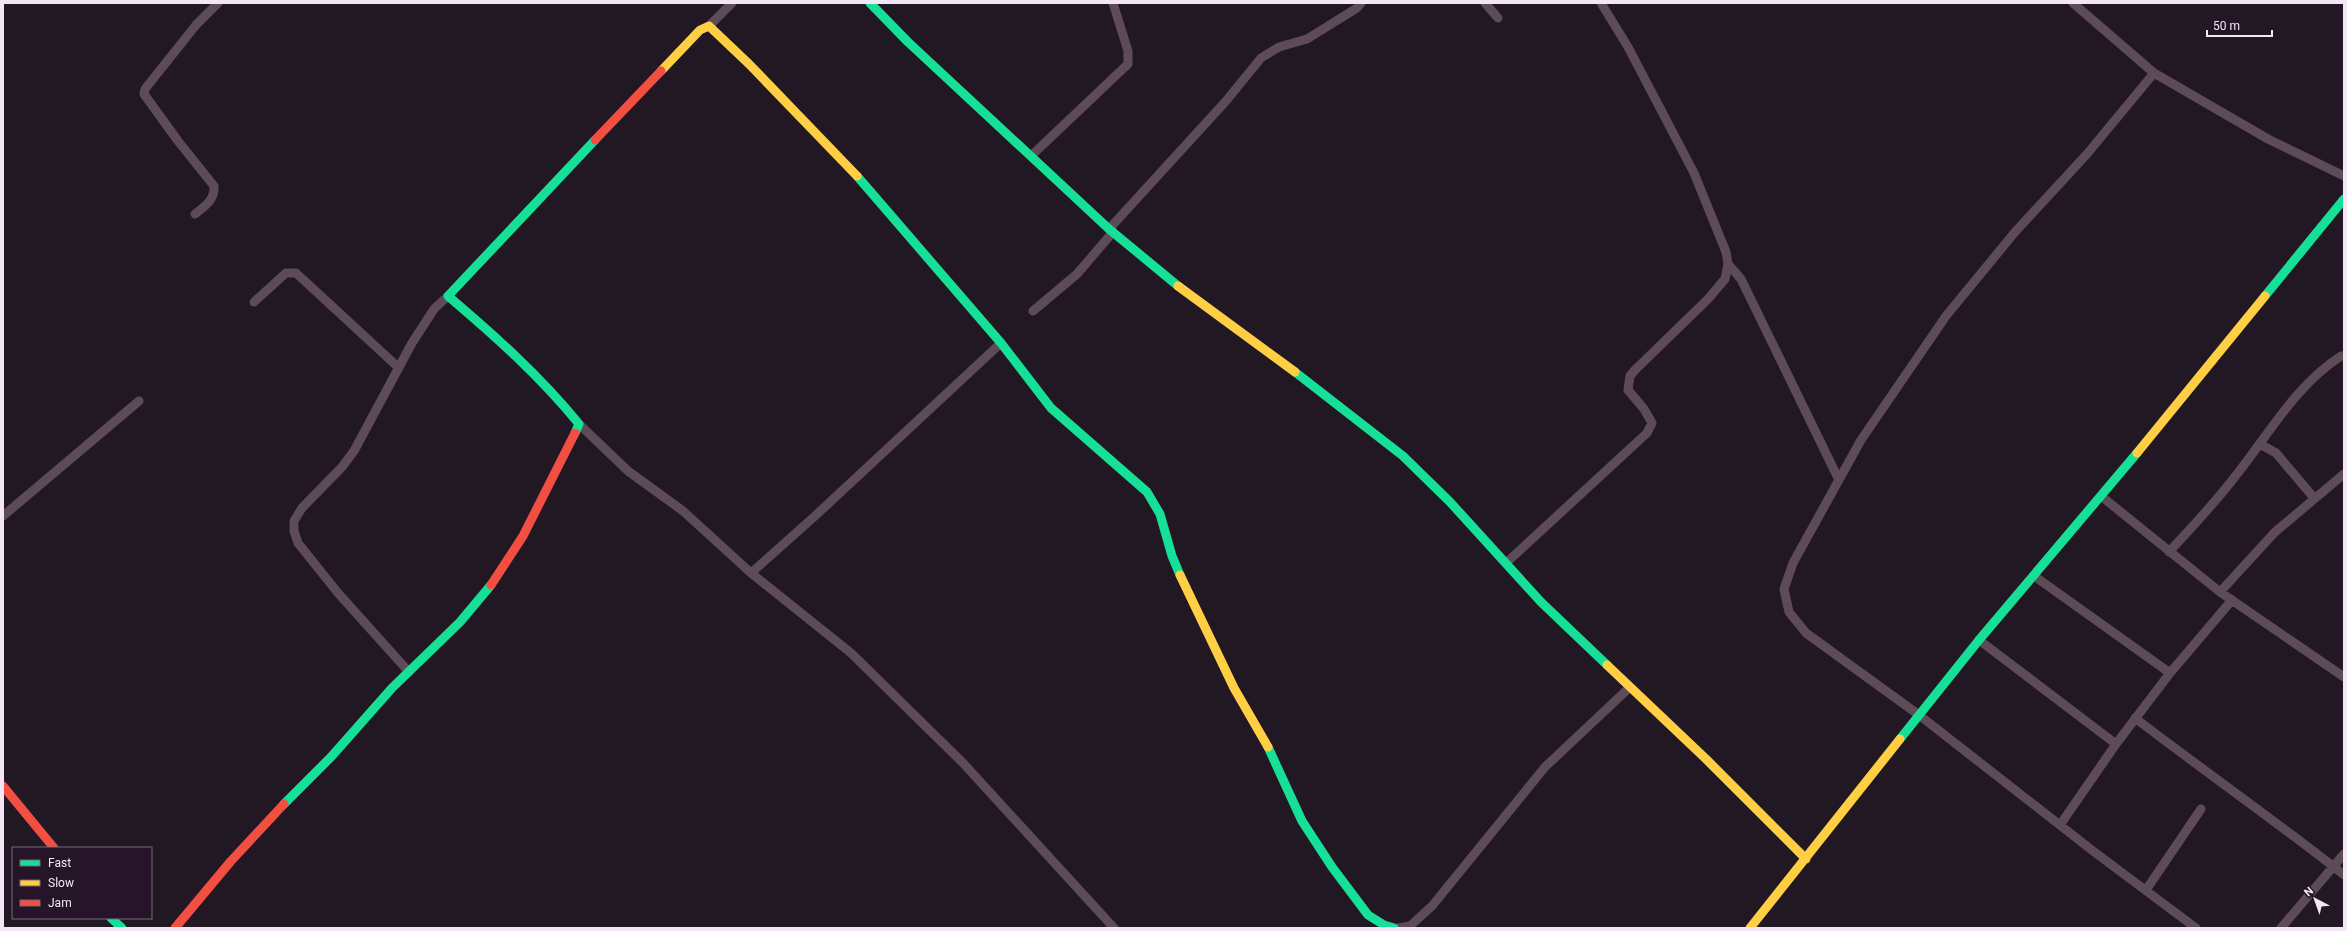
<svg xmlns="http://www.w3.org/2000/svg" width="2347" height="931" font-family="Roboto,sans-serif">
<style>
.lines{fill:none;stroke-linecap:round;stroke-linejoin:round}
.street{stroke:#5d4c57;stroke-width:9}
.fast{stroke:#16e098;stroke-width:9}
.slow{stroke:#ffcf43;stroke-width:9}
.jam{stroke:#f24e42;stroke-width:9}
</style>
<rect width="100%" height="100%" fill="#221824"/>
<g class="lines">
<!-- street -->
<path class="street" d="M1485,3L1498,18
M2073,3L2154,73L2268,139L2344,176
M709,26L732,3
M2154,73L2087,154L2015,232L1946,316L1861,440L1793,563L1784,589L1789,612L1806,633L1919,715L2093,851L2196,928
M1031,156L1128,64V51L1113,3
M195,214C205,206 215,200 214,186L178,141L144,94L145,89L196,25L218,3
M1109,229L1226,101L1261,58L1279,47L1307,39L1357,8L1361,3
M1728,264L1741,279L1839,480
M254,302L286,273H296L399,368
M1033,311L1077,274L1113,232
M579,424L628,471L683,511L751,573L851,653L963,763L1114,928
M2260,444L2276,453L2314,498
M2101,496L2220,592L2344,677
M3,516L139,401
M2169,552C2192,527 2216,502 2237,474C2269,434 2296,385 2341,356H2344
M1506,563L1647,433L1652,423L1644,409L1628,390L1630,376L1635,370L1708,299L1725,279L1728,264L1726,252L1694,173L1628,47L1601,3
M751,573L815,516L1001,343
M2034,576L2170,673
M2220,592L2275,532L2344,474
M1979,640L2116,744
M409,672L338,593L298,543L294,531V521L302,508L342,467L354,451L412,343L434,309L448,296
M2135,718C2204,771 2276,821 2344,875
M2060,825L2116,744L2170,673L2232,600
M2146,890L2201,809
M1398,928L1410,926L1432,906L1545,767L1629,688
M2281,928L2344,854"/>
<!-- fast -->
<path class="fast" d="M870,3L908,42L1109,229L1178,286
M857,176L1001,343L1051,408L1147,492L1160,514L1172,556L1180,575
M2265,296L2344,199
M1295,372L1403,456L1450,502L1541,602L1607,665
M575,433L579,424C540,376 495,336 448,296L595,140
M1900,739L1979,640L2137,453
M1268,747L1302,821L1332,867L1368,915L1384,925L1394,928
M284,804L331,757L392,688L460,622L491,585
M111,918L122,928"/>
<!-- slow -->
<path class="slow" d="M661,71L700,30L709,26L749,64L857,176
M1178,286L1295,372
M2137,453L2265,296
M1180,575L1234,688L1268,747
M1607,665L1706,759L1806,859
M1750,928L1900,739"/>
<!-- jam -->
<path class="jam" d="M595,140L661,71
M491,585L523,536L575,433
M3,786L54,848
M175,928L231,861L284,804"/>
</g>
<!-- border -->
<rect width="2347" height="931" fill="none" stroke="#f4e7f5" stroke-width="8"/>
<!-- legend -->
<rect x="12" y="847" width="140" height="72" fill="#261428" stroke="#78687a"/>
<rect x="20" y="860" width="20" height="6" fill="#16e098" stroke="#78687a"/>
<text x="48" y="867" font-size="12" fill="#f4e7f5">Fast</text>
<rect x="20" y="880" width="20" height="6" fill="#ffcf43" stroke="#78687a"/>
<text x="48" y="887" font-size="12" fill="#f4e7f5">Slow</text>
<rect x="20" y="900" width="20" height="6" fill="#f24e42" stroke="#78687a"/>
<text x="48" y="907" font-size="12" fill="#f4e7f5">Jam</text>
<!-- north arrow -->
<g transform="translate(2315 899) rotate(319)" stroke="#261428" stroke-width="3" paint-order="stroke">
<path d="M0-3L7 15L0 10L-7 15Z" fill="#f4e7f5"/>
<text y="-6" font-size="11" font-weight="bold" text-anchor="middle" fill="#f4e7f5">N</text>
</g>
<!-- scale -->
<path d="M2207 30v6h65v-6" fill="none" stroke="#f4e7f5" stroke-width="2"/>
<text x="2213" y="30" font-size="12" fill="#f4e7f5" stroke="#261428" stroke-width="3" paint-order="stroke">50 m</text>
</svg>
